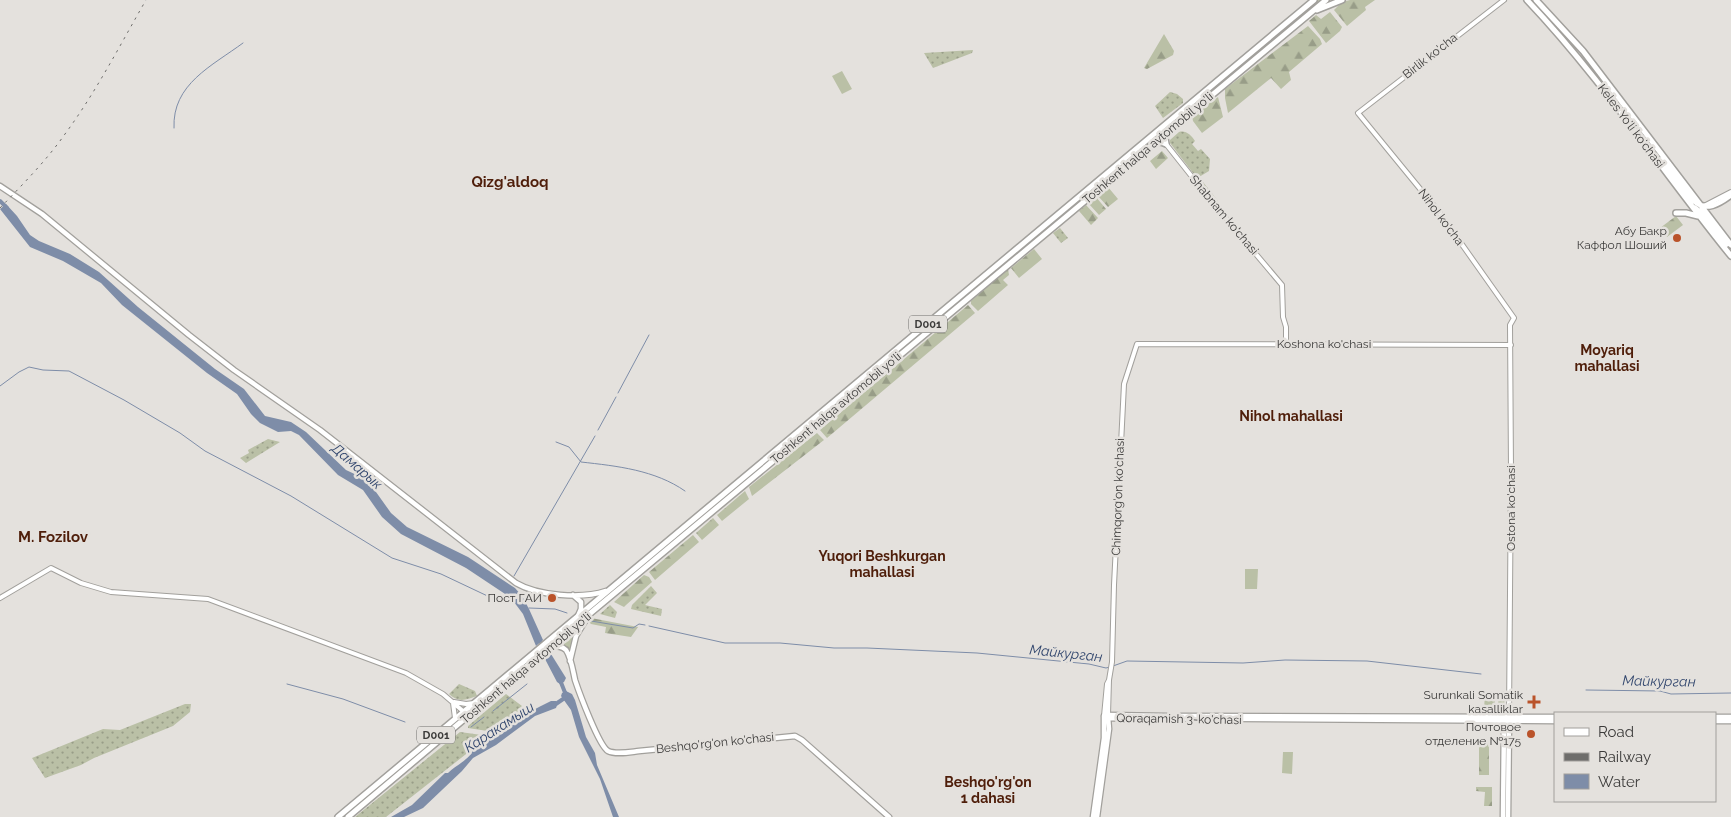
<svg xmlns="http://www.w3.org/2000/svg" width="1731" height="817" font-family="Raleway,sans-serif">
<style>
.grass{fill:url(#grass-dots)}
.forest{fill:url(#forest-firs)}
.park{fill:#bac0a6}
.water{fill:#7e8da8}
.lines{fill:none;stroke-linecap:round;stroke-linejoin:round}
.stream{stroke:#7e8da8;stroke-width:1}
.canal{stroke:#7e8da8;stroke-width:4}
.tertiary-casing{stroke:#a2a09c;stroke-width:6}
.secondary-casing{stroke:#a2a09c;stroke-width:7}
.primary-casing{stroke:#a2a09c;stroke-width:8}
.trunk-casing{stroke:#a2a09c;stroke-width:8}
.tertiary{stroke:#fff;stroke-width:4}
.secondary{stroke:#fff;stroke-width:4.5}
.primary{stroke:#fff;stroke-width:5}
.trunk{stroke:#fff;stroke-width:5}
.rail{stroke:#6e6d6b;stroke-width:1;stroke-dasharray:2.5 5;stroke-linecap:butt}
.poi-dot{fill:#ba532a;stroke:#e4e1dd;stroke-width:2}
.labels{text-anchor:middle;stroke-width:5;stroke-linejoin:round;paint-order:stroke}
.shield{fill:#e4e1dd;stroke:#6e6d6b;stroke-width:1}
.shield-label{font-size:11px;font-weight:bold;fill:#3c3b3a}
.street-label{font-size:12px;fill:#3c3b3a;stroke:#e4e1dd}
.poi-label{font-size:12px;fill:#3c3b3a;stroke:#e4e1dd;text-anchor:end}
.neighbourhood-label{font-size:14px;font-weight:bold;fill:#4f1e0a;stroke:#e4e1dd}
.water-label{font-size:14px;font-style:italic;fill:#2f446c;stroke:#e4e1dd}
.quarter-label{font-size:15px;font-weight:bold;fill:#4f1e0a;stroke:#e4e1dd}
</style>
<defs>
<pattern id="grass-dots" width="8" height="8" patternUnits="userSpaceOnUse" patternTransform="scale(1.25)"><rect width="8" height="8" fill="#bac0a6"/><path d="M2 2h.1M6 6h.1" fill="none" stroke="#989d88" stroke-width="1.8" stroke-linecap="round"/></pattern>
<pattern id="forest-firs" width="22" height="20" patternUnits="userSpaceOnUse" patternTransform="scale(1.25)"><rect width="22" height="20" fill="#bac0a6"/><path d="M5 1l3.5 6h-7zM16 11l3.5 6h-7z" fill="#989d88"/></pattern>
</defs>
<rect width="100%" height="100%" fill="#e4e1dd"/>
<!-- grass -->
<path class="grass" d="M1318,0H1321L1284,31L1282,30Z
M1270,40L1271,42L1109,178L1107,176Z
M973,50L972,53L933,68L924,53Z
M1170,92L1177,94L1183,99V103L1163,118L1155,106Z
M1179,132C1186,130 1191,135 1195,141L1192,144L1198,151L1201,149L1210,159L1209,171L1199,177L1218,201L1216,203L1170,143V140Z
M1097,185L1098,187L1015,255L1014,254Z
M1060,228L1068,238L1061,243L1053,233Z
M1002,264L1003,265L740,486L739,485Z
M268,439L280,442L246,463L240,458L249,453L248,450Z
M732,490L734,491L641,570L639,568Z
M651,586L657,593L645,605L662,609L661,616L631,609L632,605Z
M610,605L617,612L615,618L600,614Z
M577,630L569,653L560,643Z
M459,684L475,691L477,696C465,700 459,703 449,694Z
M506,694L522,706L514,718L494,732L468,728V726Z
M185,704H191L190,712L173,726L94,758L81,765L45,778L32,758L103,729L120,730Z
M460,732L489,736L386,817H355Z
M401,766L403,768L345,817H341Z"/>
<!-- forest -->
<path class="forest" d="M1350,0H1375L1365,7L1366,10L1347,26L1334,10L1342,2Z
M1330,12L1342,27L1340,31L1326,43L1309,21L1316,15L1321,19Z
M1308,26L1320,39L1322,44L1289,72L1291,80L1281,89L1271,78L1228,113L1225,98V89Z
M1164,34L1174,51L1173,55L1147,69L1144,68Z
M1218,97L1223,117L1202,133L1193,121L1192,116Z
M1162,151L1168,158L1156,169L1150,161Z
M1108,187L1118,199L1108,207L1098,196Z
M1096,197L1106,209L1099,215L1089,204Z
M1086,205L1098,218L1091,225L1079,211Z
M1676,216L1683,225L1667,237L1660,228Z
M1034,249L1042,259L1019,278L1011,268Z
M1008,269L1009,275L1003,280L1008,285L978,311L971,304V301Z
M968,305L975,313L827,438L820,430Z
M817,433L824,440L752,496L749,487Z
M745,491L749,499L722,521L717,515Z
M713,518L719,525L702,540L696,533Z
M693,535L699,542L655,580L649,572Z
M644,575L649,577L652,582L626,605L624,607L614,602Z
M591,618L638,627L631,637L605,633L606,627L591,624L589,622Z
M1498,691H1505L1504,711H1498Z
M1479,741H1489V775H1479Z
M1476,787H1492V806H1484L1485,792L1476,791Z"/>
<!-- park -->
<path class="park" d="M842,71L852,89L842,94L832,76Z
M1245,569H1258L1257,589H1245Z
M1485,691H1495V711H1484Z
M1283,752H1293L1292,774L1282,773Z"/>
<!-- water -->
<path class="water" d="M6,204L17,216L30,235L39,241L70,254L99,272L138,307L215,369L244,389L265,416L291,422L306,432L346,470L361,477L371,485L391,513L407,527L468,557L515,588L522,596L529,609L543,640L536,646L523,614L511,598L466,568L401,534L382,517L363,490L338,475L299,435L291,431L278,432L260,423L251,414L237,394L207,373L122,305L101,283L63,261L30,247L0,209Z
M551,654L566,678L564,682L560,684L557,682L545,659Z
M566,691L572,694L575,700L586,737L595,753L597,765L619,817H613L600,779L579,737L571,710L561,696L562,693Z
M551,701H556L557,705L556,708L535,716L496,745L473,758L462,771L423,808L404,817H391L412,805L445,773H448C456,765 469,760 473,750C482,748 491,736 499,731C515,719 533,710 551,701Z"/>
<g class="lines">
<!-- stream -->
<path class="stream" d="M174,128C172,84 212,66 243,43
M0,386L19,372L29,367L43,370L69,371L124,400L180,433L205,451L291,496L392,558L441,574L496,600
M618,393L649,335
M598,430L616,397
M556,442L569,447L581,462C617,466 655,470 685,491
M514,576L595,436
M529,608L555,609L567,613
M591,621L633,628L639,624L645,625
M649,626L725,643H780L834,648H867L977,653L1089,664L1106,668L1110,667
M1113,666L1127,661L1243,663L1285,660L1367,661L1481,674
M287,684L343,699L405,722
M1586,690L1660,691L1671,694L1731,693
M493,711L527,684
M471,727L484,717"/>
<!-- canal -->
<path class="canal" d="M0,201L7,208
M539,638L550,661
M560,680L566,695
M553,706L566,697"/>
<!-- tertiary casing -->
<g class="tertiary-casing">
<path id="tertiary" d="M1504,0L1358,113L1439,212L1514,318L1510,325L1511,470L1509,717
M1166,144L1212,202L1282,285L1283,317L1286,327V344
M1704,206L1731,192
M0,598L51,568L81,583L111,592L208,599L406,673L443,694L464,712
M454,702L466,704L474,703
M453,703L455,718
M1108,715L1109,680L1112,662L1114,585L1124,384L1137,344L1511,345
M1104,716L1107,684L1109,680"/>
</g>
<!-- secondary casing -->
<g class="secondary-casing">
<path id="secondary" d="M0,186L42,214L189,335L234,370L320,430L516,583C538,596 582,599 606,591
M573,595L581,602V609L578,616
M551,646C557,646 562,646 566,650C571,657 573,671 575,680C579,692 599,746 608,751C616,755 630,752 639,751L795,736L802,740L889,817
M570,661L576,636L587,618
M1104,716L1108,718L1555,721
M1104,716L1108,715L1168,716
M1179,716L1555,717
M1715,717H1731
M1715,721H1731
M1093,817L1104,738V716
M1097,817L1109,729L1108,717
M1503,817L1504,721
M1508,817L1509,718"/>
</g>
<!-- primary casing -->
<g class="primary-casing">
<path id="primary" d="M1527,0C1602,79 1662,171 1731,256
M1536,0L1583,51L1731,245
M1660,160L1694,201C1706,212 1719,204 1731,195
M1695,208L1703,214L1727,244
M1676,213H1686L1698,216"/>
</g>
<!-- trunk casing -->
<g class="trunk-casing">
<path id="trunk" d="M1317,10L1342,0
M1155,143L1161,142L1166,144L1165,138L1167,132
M338,817L1314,0
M348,817L551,646L1326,0"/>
</g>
<!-- tertiary -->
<use href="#tertiary" class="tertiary"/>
<!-- secondary -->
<use href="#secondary" class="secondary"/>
<!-- primary -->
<use href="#primary" class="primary"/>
<!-- trunk -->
<use href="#trunk" class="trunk"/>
<!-- rail -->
<path class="rail" d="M0,208C23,184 46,161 65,134C96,92 120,45 146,0"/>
</g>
<!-- markers -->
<g class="poi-dot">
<circle cx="1677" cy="238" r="5"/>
<circle cx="552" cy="598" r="5"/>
<path d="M1531.5 694.5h5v5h5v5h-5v5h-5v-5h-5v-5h5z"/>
<circle cx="1531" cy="734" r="5"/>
</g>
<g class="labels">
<!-- shield labels -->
<g class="shield">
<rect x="909" y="315.5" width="38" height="17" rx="4"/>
<rect x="417" y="726.5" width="38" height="17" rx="4"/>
</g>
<g class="shield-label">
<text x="928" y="328">D001</text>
<text x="436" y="739">D001</text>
</g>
<!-- street labels -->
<g class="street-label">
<text transform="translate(1430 56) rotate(-38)" y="4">Birlik ko'cha</text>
<text transform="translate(1631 126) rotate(53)" y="4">Keles Yoʻli koʻchasi</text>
<text transform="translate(1148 148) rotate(-40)" y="4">Toshkent halqa avtomobil yo'li</text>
<text transform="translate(1224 215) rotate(50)" y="4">Shabnam ko'chasi</text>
<text transform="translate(1441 217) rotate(53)" y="4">Nihol ko'cha</text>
<text x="1324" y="348">Koshona ko'chasi</text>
<text transform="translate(836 408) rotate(-40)" y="4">Toshkent halqa avtomobil yo'li</text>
<text transform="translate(1118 497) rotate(-88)" y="4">Chimqorg'on ko'chasi</text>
<text transform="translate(1511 508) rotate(-90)" y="4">Ostona ko'chasi</text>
<text transform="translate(526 668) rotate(-40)" y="4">Toshkent halqa avtomobil yo'li</text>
<text transform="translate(1179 719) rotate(1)" y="4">Qoraqamish 3-ko'chasi</text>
<text transform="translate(715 743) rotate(-6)" y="4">Beshqo'rg'on ko'chasi</text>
</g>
<!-- poi labels -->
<g class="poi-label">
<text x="1667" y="235">Абу Бакр<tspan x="1667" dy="14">Каффол Шоший</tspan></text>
<text x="542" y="602">Пост ГАИ</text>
<text x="1523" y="699">Surunkali Somatik<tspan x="1523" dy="14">kasalliklar</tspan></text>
<text x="1521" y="731">Почтовое<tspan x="1521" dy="14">отделение №175</tspan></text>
</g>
<!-- neighbourhood labels -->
<g class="neighbourhood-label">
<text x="1607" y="355">Moyariq<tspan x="1607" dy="16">mahallasi</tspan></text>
<text x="1291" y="421">Nihol mahallasi</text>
<text x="882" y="561">Yuqori Beshkurgan<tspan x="882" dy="16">mahallasi</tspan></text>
<text x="988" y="787">Beshqo'rg'on<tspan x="988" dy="16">1 dahasi</tspan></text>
</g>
<!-- water labels -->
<g class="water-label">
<text transform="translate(357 466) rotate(41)" y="5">Дамарык</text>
<text transform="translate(1066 653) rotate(6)" y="5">Майкурган</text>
<text transform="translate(1659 681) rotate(1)" y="5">Майкурган</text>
<text transform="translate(499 727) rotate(-33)" y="5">Каракамыш</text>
</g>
<!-- quarter labels -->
<g class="quarter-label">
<text x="510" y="187">Qizg'aldoq</text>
<text x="53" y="542">M. Fozilov</text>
</g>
</g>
<!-- legend -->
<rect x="1554" y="712" width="162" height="90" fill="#e4e1dd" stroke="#a19f9c"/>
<rect x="1564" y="728" width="25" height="8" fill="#ffffff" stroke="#a19f9c"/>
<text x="1598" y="737" font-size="15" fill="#3c3b3a">Road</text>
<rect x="1564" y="753" width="25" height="8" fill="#6e6d6b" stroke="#a19f9c"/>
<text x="1598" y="762" font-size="15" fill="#3c3b3a">Railway</text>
<rect x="1564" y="774" width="25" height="15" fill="#7e8da8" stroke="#a19f9c"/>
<text x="1598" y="787" font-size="15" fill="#3c3b3a">Water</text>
</svg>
